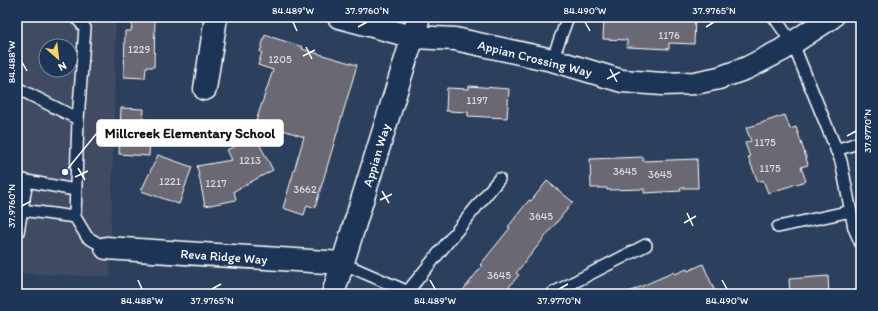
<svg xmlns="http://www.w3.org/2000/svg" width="878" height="311" font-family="Itim,sans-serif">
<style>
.built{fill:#3f4b64;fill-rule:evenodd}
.building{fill:#6a6873;stroke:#fff}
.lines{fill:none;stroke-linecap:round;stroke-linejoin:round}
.lane-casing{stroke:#fff;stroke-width:14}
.street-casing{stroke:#fff;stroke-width:25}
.secondary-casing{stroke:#fff;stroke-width:25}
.lane{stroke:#1d3557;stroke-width:11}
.street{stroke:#1d3557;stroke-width:22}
.secondary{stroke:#1d3557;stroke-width:22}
.ticks{fill:none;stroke:#fff;stroke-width:1.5}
.labels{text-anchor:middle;stroke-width:3;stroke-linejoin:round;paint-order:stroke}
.number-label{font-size:11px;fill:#dad9dc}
.street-label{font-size:13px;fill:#fff;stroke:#1d3557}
.leader{fill:none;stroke:#fff;stroke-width:1.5}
.callout-dot{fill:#fff;stroke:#1d3557;stroke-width:1.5}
.callout{fill:#fff;stroke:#fff;stroke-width:1.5}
.callout-label{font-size:14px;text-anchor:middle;font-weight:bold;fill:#111}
.neatline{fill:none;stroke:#fff;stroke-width:1.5}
.ticks-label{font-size:10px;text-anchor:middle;fill:#fff}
</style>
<rect width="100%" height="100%" fill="#2c3f5d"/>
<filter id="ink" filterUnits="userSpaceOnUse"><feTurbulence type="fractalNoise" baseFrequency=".025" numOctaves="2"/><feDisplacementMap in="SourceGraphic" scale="8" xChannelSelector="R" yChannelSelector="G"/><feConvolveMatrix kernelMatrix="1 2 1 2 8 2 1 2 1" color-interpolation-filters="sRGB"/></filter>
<g filter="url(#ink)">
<!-- built -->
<path class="built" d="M17,17H116L110,277L17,273ZM46,46H70V70H46Z"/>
<!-- building -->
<path class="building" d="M134,17H155L154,67H146L145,78L124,77L125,31H131Z
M604,17H695L694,44L669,43V49L627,47V40L603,39Z
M265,35L303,47L302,49L357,65L315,208L307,205L304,215L283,208L304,137L256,121L273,70L258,65L262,52H260Z
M469,86L509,89L507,118L468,116V112L446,111L447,88L469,89Z
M121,108L144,109L143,120H151L149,156L119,154Z
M785,115L790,129L796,127L804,151L808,165L801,167L806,181L768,193L763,180L758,182L748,157H750L745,143L751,141L746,128Z
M255,136L273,170L234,191L236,200L205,206L197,166L232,160L227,150Z
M158,155L192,167L179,204L141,191Z
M643,157V161L697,159L698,188H680L681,191L644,193V189L607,190V188H591L590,159Z
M547,181L573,202L516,273L519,275L503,294H460L482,266L480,265L510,228L508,227L529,200L531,201Z
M703,264L716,294H624L674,272L675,274L687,269L688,271Z
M828,276L829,294H790L789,279Z"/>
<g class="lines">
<!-- lane casing -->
<g class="lane-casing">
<path id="lane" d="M774,17L793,44L841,161L854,228L861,244
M552,60L568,17
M17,88L78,119L85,28L76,17
M78,119L75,217L87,237L106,248
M836,150L861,142
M17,178L27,181L75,190
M22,210L75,217
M778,227L851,211
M18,232L27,181
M342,263L413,294
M553,293L646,245
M408,294V291L499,179"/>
</g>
<!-- street casing -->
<g class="street-casing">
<path id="street" d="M339,17L413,37L455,39L552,60L622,81L662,84L695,83L719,78L747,68L782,50L832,17
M205,89L216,17
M106,248L342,263"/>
</g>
<!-- secondary casing -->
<g class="secondary-casing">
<path id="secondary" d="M333,294L419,17"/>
</g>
<!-- lane -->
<use href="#lane" class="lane"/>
<!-- street -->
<use href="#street" class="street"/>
<!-- secondary -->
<use href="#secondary" class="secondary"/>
</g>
</g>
<!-- ticks -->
<path class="ticks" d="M293,22L297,31M585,22L590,31M358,27L367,22M706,27L714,22M306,47L312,59M303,56L315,50M22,62L27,71M610,69L617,82M607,79L620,72M847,136L856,131M78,168L85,180M75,177L88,171M382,191L389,203M380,200L392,194M22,206L31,201M687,213L693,226M684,223L696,216M138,280L142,289M430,280L435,289M722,280L727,289M212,289L221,284M559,289L568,284"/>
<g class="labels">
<!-- number labels -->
<g class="number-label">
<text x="669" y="39">1176</text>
<text x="139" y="53">1229</text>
<text x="280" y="63">1205</text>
<text x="477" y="104">1197</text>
<text x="765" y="146">1175</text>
<text x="250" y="164">1213</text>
<text x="770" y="172">1175</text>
<text x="625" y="175">3645</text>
<text x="660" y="178">3645</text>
<text x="170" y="185">1221</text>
<text x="216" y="187">1217</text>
<text x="305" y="193">3662</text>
<text x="541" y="220">3645</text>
<text x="499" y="279">3645</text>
</g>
<!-- street labels -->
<g class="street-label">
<text transform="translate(535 58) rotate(14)" y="5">Appian Crossing Way</text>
<text transform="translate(376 155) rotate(-73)" y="5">Appian Way</text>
<text transform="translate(224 256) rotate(4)" y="5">Reva Ridge Way</text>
</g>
</g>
<!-- callouts -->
<path class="leader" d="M65 172L97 133"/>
<circle class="callout-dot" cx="65" cy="172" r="4"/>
<rect class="callout" x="97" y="120" width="186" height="26" rx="4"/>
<g class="callout-label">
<text x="190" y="138">Millcreek Elementary School</text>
</g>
<!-- margin -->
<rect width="878" height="311" fill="none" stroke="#1d3557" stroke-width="44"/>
<!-- north arrow -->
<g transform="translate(58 58) rotate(152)"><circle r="19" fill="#1d3557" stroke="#77869a"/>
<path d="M0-3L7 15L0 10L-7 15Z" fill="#ffd166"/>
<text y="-6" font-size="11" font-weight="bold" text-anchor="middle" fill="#ffffff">N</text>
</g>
<rect x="22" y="22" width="834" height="267" class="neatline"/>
<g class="ticks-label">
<text x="293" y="14">84.489°W</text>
<text x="367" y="14">37.9760°N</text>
<text x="585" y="14">84.490°W</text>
<text x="714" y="14">37.9765°N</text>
<text transform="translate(11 62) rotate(-90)" y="4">84.488°W</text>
<text transform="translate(867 131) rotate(-90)" y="4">37.9770°N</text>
<text transform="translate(11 206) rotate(-90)" y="4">37.9760°N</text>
<text x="142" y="304">84.488°W</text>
<text x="212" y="304">37.9765°N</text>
<text x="435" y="304">84.489°W</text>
<text x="559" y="304">37.9770°N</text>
<text x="727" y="304">84.490°W</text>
</g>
</svg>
